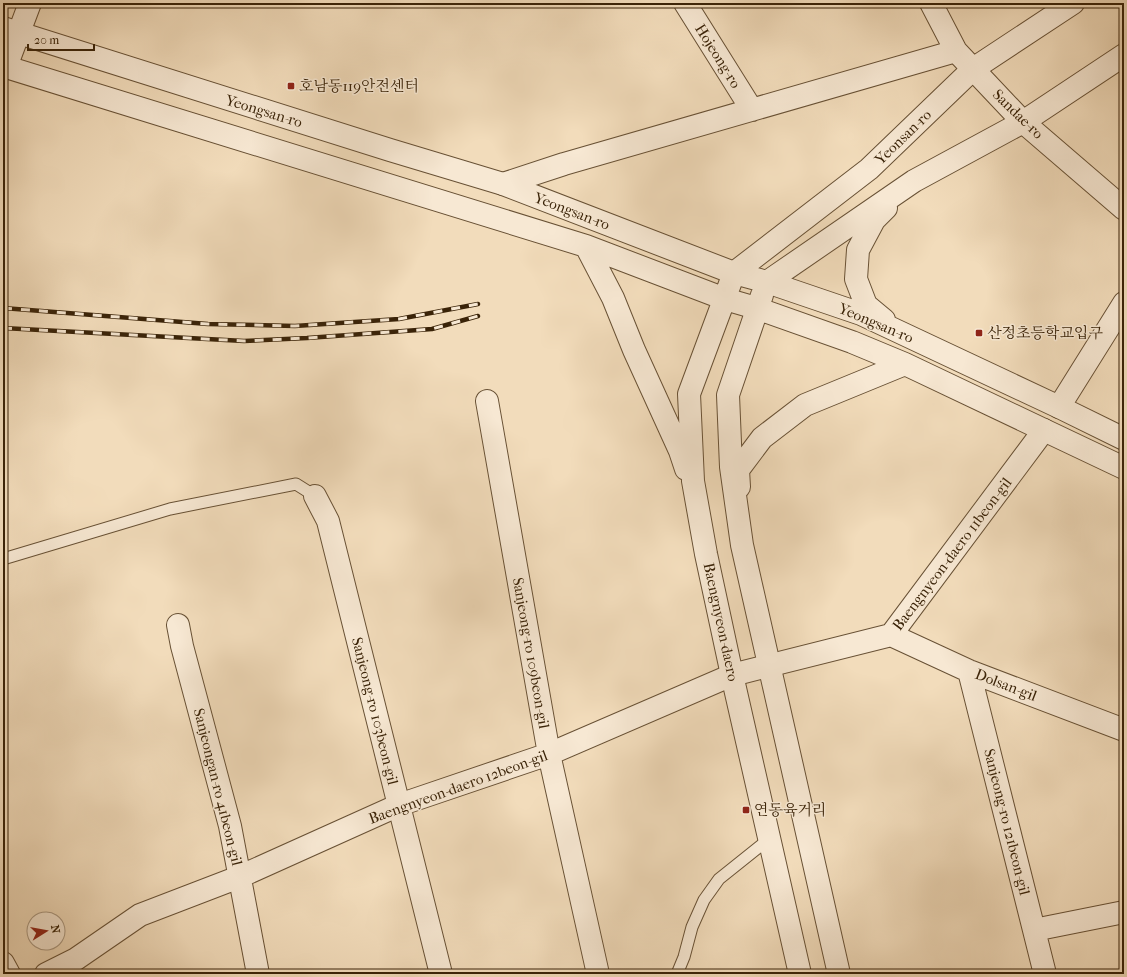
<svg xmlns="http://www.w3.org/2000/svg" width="1127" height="977" font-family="'IM FELL French Canon','Noto Serif KR',serif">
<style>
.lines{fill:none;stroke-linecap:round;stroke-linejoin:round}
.service-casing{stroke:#685135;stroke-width:13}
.minor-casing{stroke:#685135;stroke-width:24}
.tertiary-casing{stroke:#685135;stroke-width:24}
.service{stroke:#f7e8d3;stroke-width:11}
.minor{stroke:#f7e8d3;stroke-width:22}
.tertiary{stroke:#f7e8d3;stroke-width:22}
.rail-casing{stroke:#3a2308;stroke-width:4.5}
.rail{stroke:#f7e8d3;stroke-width:3;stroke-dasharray:9;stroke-linecap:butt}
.poi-dot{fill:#8f2418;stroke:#f7e8d3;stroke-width:1.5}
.labels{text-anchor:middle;stroke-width:3;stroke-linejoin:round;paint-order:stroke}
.street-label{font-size:15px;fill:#3a2308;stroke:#f7e8d3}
.poi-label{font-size:15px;fill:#3a2308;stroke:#f7e8d3;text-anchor:start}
</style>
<rect width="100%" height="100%" fill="#f2dcbb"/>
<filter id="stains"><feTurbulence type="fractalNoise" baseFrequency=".005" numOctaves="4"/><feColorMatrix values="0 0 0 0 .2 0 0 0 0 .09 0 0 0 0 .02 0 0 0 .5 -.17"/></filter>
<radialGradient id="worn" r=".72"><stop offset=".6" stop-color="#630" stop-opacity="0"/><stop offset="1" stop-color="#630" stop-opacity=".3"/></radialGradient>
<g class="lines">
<!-- service casing -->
<g class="service-casing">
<path id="service" d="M3,559L170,509L296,484L315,496
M677,974L684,957L692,927L704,900L719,879L769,839"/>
</g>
<!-- minor casing -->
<g class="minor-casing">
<path id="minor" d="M685,3L752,110
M931,3L956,51L1023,122L1124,209
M6,67L30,3
M503,184L564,164L956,51
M487,401L549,754L598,974
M1059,407L1124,303
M315,496L328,521L441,974
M178,625L182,646L230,826L258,974
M891,635L969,671L1124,730
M969,671L1045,974
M1034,930L1124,912
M3,963L9,974
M46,974L76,959L140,915L239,877L399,805L549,754L732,675L891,635L1044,430"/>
</g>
<!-- tertiary casing -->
<g class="tertiary-casing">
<path id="tertiary" d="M3,28L390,150L503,184L734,273L767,282L861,314L1059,407L1124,439
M3,66L586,246L725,299L756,308L852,342L905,364L1124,468
M586,246L613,298L634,350L680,451L686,469
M767,282L914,181L1023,122L1124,55
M762,295L728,395L731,467L742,545L839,974
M884,320L866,305L856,279L858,250L874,220L886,208
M739,487L738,470L762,438L805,405L905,364
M800,974L732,675L706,554L693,481L689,394L734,273L869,169L973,69L1073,3"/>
</g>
<!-- service -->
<use href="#service" class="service"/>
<!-- minor -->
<use href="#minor" class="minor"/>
<!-- tertiary -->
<use href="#tertiary" class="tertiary"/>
<!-- rail casing -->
<g class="rail-casing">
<path id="rail" d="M3,308L208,324L295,326L399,319L478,304
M3,328L244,341L307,338L432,329L478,316"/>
</g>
<!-- rail -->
<use href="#rail" class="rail"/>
</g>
<!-- markers -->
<g class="poi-dot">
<rect x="287" y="82" width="8" height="8" rx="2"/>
<rect x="975" y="329" width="8" height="8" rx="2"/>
<rect x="742" y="806" width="8" height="8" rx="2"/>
</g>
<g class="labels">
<!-- street labels -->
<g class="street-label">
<text transform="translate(718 56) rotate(58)" y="5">Hojeong-ro</text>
<text transform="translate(264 111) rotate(17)" y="5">Yeongsan-ro</text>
<text transform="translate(1018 114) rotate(44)" y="5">Sandae-ro</text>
<text transform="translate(903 137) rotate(-44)" y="5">Yeonsan-ro</text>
<text transform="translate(572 211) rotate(21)" y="5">Yeongsan-ro</text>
<text transform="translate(876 323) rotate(23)" y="5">Yeongsan-ro</text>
<text transform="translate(952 554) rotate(-53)" y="5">Baengnyeon-daero 11beon-gil</text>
<text transform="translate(721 622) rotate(78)" y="5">Baengnyeon-daero</text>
<text transform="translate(531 653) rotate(80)" y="5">Sanjeong-ro 109beon-gil</text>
<text transform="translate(1006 685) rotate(21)" y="5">Dolsan-gil</text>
<text transform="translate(375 711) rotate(76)" y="5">Sanjeong-ro 103beon-gil</text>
<text transform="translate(218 787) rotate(76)" y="5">Sanjeongan-ro 41beon-gil</text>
<text transform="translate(458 787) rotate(-20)" y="5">Baengnyeon-daero 12beon-gil</text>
<text transform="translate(1007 822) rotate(76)" y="5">Sanjeong-ro 121beon-gil</text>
</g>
<!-- poi labels -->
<g class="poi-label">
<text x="299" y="91">호남동119안전센터</text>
<text x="987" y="338">산정초등학교입구</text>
<text x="754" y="815">연동육거리</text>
</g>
</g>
<!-- margin -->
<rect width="1127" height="977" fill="none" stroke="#f2dcbb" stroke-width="16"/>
<rect x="4" y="4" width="1119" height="969" fill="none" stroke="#3a2308" stroke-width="2"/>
<rect x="8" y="8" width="1111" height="961" fill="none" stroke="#3a2308"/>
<!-- north arrow -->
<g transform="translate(46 931) rotate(79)"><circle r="19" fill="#f7e8d3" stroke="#ab9982"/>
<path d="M0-3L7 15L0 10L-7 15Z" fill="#8f2418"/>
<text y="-6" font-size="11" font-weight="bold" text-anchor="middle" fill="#3a2308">N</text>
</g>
<!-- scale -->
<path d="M28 44v6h66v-6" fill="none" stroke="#3a2308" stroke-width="2"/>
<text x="34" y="44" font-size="12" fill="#3a2308" stroke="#f7e8d3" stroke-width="3" paint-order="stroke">20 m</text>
<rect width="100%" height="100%" filter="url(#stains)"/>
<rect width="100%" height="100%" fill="url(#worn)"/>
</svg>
